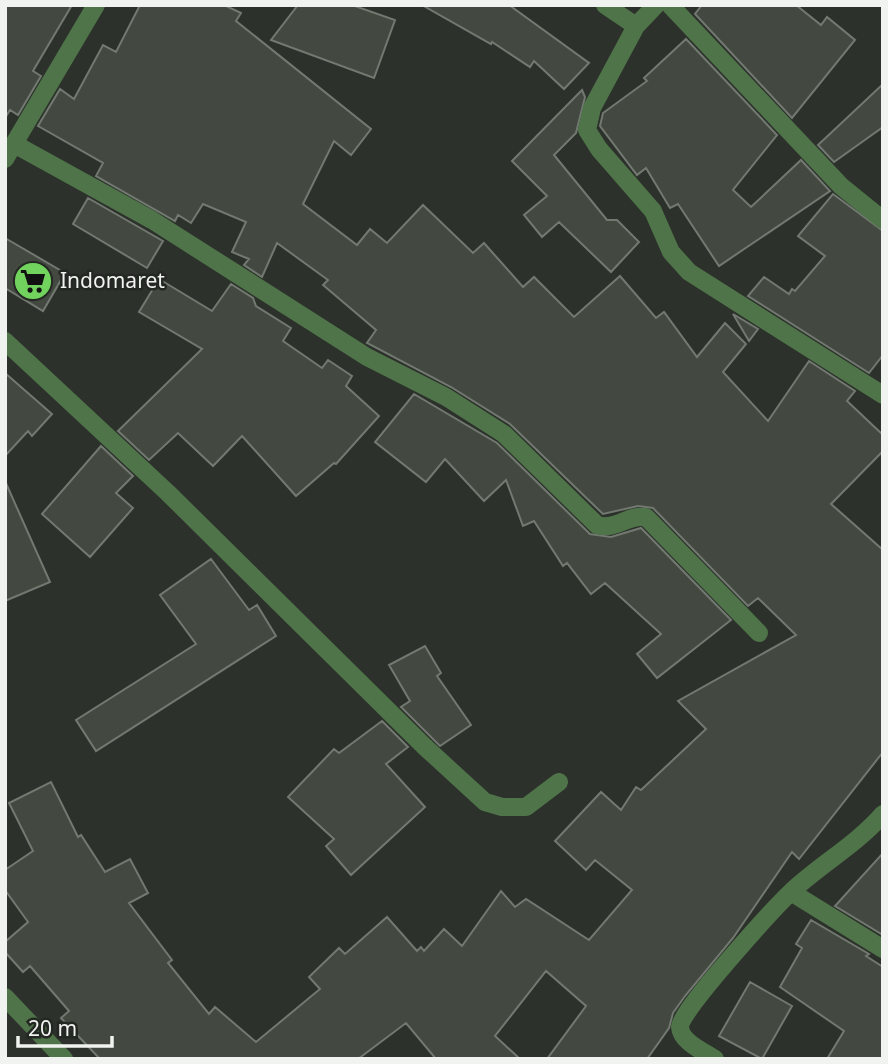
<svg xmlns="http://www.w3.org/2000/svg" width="888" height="1064" font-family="'Noto Sans',sans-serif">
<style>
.building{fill:#434941;stroke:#727971;stroke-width:2}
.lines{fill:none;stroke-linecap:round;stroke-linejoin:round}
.minor{stroke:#507449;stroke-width:18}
.tertiary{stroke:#507449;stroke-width:18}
.labels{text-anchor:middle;stroke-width:5;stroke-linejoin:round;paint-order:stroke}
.poi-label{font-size:21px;fill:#f0f3ef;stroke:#232822;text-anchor:start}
</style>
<rect width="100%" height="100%" fill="#2c322b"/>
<!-- building -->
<path class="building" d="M5,5H72L33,71L41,76L18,115L10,110L5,118Z
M140,5H224L241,13L236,21L371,129L351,155L334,141L303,204L357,245L370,229L387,243L423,205L473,253L484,243L523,287L534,277L574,317L620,276L656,318L664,312L697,357L725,323L746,344L723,372L768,421L809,361L855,391L847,401L883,435V451L831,504L883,550V752L799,859L792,852L733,938L685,996L673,1013L669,1028L647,1059H547L586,1006L546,971L495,1036L520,1059H436L406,1023L358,1059H100L61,1018L69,1011L30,966L23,972L5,952V942L28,922L5,890V870L33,851L9,803L51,782L78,837L81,835L105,872L130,859L148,893L129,903L172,960L168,963L209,1014L215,1007L256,1042L320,989L309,977L339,948L345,954L387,917L417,951L421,947L424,951L444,929L462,946L501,891L515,907L526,899L589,940L632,890L595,860L586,870L555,841L601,792L621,810L636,787L641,790L706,729L678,701L796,635L758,598L748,606L653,508L638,506L603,514L510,424L451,387L367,343L376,330L323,285L328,280L277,243L262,277L244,265L249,259L232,252L246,222L203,204L191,223L178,215L175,221L96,176L103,163L38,126L60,89L74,99L103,45L116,52Z
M298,5H352L395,20L374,78L271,40Z
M422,5H509L589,63L564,89L534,61L530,67L492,42L491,44Z
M702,5H796L821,25L827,17L855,40L792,118L695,14Z
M686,39L777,135L733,190L751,207L801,160L830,191L719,266L678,204L670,208L646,168L637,175L600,126L603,113L647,81L644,78Z
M883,84V127L834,162L818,145Z
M582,90L585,97L576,133L554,155L607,220H617L639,242L611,272L559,222L542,237L524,215L547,196L512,161Z
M833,194L883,231V355L869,373L748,296L764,277L789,294L792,289L795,291L825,256L798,236Z
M88,198L163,241L147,268L73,224Z
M5,238L65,273L43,311L5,288Z
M159,279L212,311L231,284L253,298L256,306L291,328L283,341L322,368L328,360L352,376L346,386L379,416L336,464L334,463L296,496L242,436L213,466L178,433L149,460L118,431L202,349L139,312Z
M733,314L758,329L749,341Z
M5,373L52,414L32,436L28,431L5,456Z
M414,394L497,443L590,534L611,537L641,528L731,620L657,678L637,654L661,634L605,583L591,594L567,563L563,566L534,521L523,526L506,480L484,501L445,459L426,482L375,442Z
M101,446L133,476L116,493L133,508L90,557L42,514Z
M5,481L50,582L5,601Z
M211,559L249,610L257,605L276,636L96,751L76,720L196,644L160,595Z
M425,646L441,673L437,676L471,725L440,746L401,707L410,701L389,665Z
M382,721L408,747L386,764L425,807L351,875L326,846L334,839L288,797L334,749L339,753Z
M883,853V935L835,906Z
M811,920L869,954L866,956L883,967V1059H827L844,1031L780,987L802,948L796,944Z
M750,982L792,1006L762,1059L719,1036Z"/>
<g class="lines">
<!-- minor -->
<path class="minor" d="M605,5L636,26L592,108L587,130L599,149L653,211L671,252L689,272L883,395
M670,5L841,186L883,220
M636,26L656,5
M16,145L152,220L367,357L446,397L504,434L597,525C615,531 629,514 646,517L759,633
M5,341L168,493L425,747L485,802L502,807H526L559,782
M791,892L883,949
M715,1059C703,1051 681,1042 680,1027C678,1013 776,906 792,891C821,864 857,844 883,814"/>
<!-- tertiary -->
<path class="tertiary" d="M5,159L96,5
M5,997L64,1059"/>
</g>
<!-- icons -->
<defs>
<g id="supermarket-disc" transform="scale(2.0125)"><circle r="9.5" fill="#72d25e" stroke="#232822"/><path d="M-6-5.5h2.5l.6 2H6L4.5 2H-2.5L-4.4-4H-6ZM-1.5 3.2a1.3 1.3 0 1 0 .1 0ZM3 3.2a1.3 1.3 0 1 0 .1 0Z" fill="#111"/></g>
</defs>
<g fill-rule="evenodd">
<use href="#supermarket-disc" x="33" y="281"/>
</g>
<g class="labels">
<!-- poi labels -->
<g class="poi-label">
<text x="60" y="288">Indomaret</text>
</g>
</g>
<!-- border -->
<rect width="888" height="1064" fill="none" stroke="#f0f3ef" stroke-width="14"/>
<!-- scale -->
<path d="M18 1036v10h94v-10" fill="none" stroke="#f0f3ef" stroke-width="3.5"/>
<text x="28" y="1036" font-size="21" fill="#f0f3ef" stroke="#232822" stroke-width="5" paint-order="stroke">20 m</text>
</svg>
